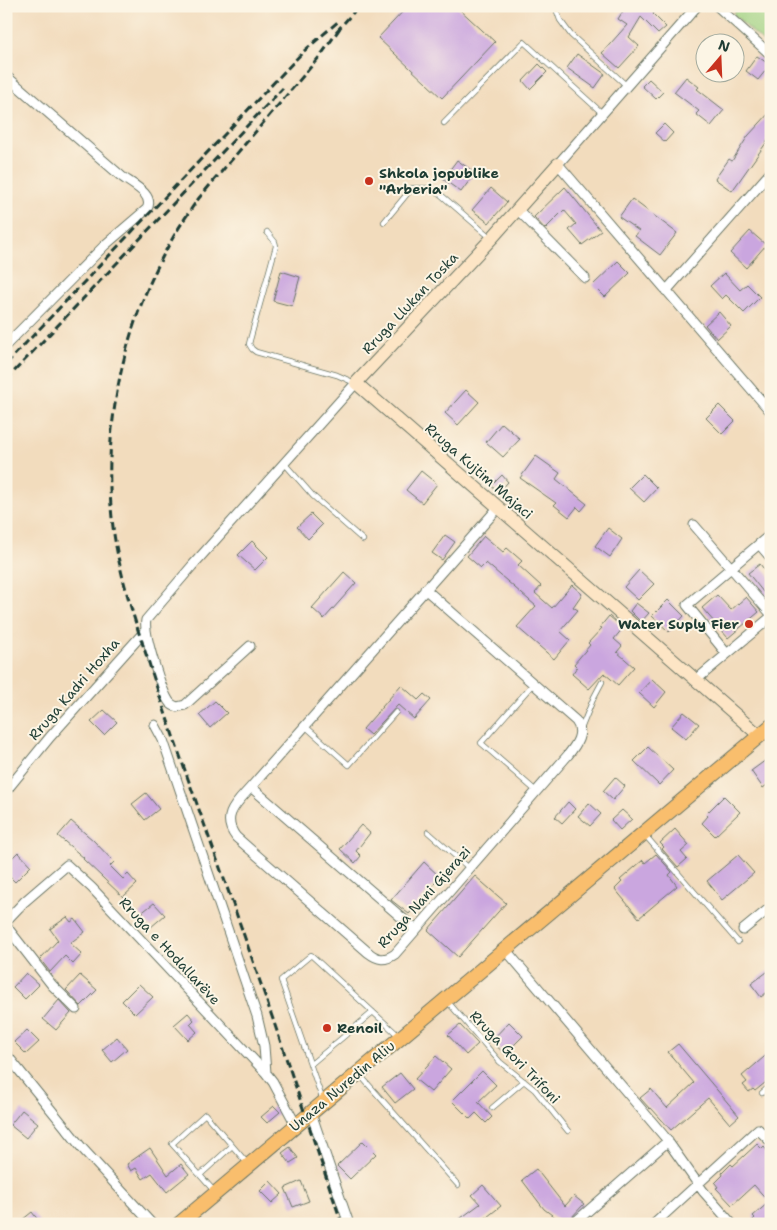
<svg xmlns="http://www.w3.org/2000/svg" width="777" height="1230" font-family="'Shantell Sans',sans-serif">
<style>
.green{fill:#a0d282;stroke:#60885b}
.building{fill:#caa6df}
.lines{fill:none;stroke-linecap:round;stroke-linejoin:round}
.lane-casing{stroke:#697564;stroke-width:6}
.street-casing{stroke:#697564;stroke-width:11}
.secondary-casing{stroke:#697564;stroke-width:14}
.primary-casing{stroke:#697564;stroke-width:16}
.lane{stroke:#fff;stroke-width:4.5}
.street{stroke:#fff;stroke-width:9}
.secondary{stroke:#fde5c5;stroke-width:12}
.primary{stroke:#f9be6d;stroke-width:14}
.rail{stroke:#1f3d34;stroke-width:3;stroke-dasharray:8 4;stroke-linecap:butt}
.poi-dot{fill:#c8321e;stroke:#fcf5e5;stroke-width:2}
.labels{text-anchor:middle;stroke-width:4;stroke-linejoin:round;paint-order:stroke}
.poi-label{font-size:14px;font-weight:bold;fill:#1f3d34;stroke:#fcf5e5;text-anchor:start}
.street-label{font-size:14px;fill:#1f3d34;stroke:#fcf5e5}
</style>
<rect width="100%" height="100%" fill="#fcf5e5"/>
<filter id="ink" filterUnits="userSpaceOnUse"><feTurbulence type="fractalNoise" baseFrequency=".02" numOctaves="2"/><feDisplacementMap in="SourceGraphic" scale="10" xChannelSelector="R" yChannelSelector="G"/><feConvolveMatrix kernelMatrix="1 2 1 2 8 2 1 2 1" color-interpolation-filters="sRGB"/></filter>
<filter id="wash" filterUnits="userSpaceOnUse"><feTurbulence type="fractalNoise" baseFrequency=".0096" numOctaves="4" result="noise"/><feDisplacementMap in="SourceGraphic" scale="20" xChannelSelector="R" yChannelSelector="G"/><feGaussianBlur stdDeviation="1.12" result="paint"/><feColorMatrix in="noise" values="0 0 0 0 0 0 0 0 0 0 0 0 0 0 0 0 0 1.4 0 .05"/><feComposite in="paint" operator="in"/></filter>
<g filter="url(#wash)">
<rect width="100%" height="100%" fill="#f2dcbd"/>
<!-- green -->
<path class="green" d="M740,6H771V49L733,14Z"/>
<g id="blocks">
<!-- building -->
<path class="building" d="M408,6H456L495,42L442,98L378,38Z
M626,6H658L653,14L666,27L658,34L641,17L629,37L639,46L619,68L602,53L627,25L618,19Z
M577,54L605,74L595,88L567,68Z
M757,56L770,65L758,80L746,71Z
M539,64L547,72L530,89L523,81Z
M686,77L699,87L697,89L724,110L711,126L696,114L699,111L674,92Z
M649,79L663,92L656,99L642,86Z
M771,111V136L732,191L715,179L729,159L732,161L748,136Z
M664,124L673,133L665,142L655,133Z
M457,160L475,173L461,192L443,179Z
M565,187L601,231L582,245L569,230L576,224L564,210L545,229L534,217Z
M491,188L507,202L489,223L472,210Z
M632,199L677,233L660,255L635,236L639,231L619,217Z
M750,231L766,245L746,268L730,253Z
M618,261L630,273L605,297L593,285Z
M281,271L300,277L292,306L273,301Z
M724,273L740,290L747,284L760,297L744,313L726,295L722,299L710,286Z
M719,312L731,326L717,339L705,325Z
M466,390L479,402L458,425L445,413Z
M719,405L735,421L722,434L706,418Z
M502,423L520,439L503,457L486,442Z
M536,456L560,473L556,479L587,504L581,511L577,507L569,517L554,505L556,503L520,478Z
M421,471L437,484L422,503L406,490Z
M643,474L657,488L644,502L629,488Z
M502,475L508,482L499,492L491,486Z
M311,514L322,525L308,539L297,527Z
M608,528L622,539L610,557L595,546Z
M445,535L455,542L442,560L432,553Z
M484,536L503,552L507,548L522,561L518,565L541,586L535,593L552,608L572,585L582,594L573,607L578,610L560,631L570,640L554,659L517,627L536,606L486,563L481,568L467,556Z
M252,541L268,557L255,570L238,555Z
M760,564L771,578V602L748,573Z
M639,570L654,584L638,600L624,587Z
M344,572L356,583L324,619L312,608Z
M717,595L731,610L746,597L759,612L728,638L702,608Z
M668,600L684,616L669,632L652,616Z
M636,603L649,613L641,622L630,611Z
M609,616L623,628L614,639L622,646L617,652L634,667L618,685L604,673L589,689L572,674L577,667L574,664L590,645L588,643L602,628L600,627Z
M652,679L666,692L654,707L639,693Z
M401,685L418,700L424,694L431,700L414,719L398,705L370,735L363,729Z
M215,701L227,713L210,728L199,715Z
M104,710L117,722L104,735L91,722Z
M684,712L699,724L686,739L671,727Z
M648,747L673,770L659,785L634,761Z
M766,760L771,768V782L763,788L751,771Z
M615,777L625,786L613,800L603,791Z
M146,793L159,809L145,820L132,804Z
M724,796L740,812L715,836L702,823L708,816L706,814Z
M568,802L575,809L562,823L555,817Z
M589,803L601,814L590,826L578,816Z
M622,810L632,819L620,830L611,820Z
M71,821L93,840L114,862L110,866L123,879L128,874L137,884L123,897L83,859L84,858L58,836Z
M361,825L370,833L356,851L361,856L355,863L340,849Z
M675,829L689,845L681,852L687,859L678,867L662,849L664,847L660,843Z
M18,852L31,866L15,882L6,873V864Z
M656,854L672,872L669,875L677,886L639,918L615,889L622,882L620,880L643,860L645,863Z
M738,855L754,873L722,900L707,881Z
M424,862L440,877L409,914L391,900Z
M475,876L506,903L458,957L428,930Z
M154,903L165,915L151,927L140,914Z
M67,917L71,922L75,919L85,932L70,943L82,954L73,964L65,956L50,972L40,959L58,940L50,929Z
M771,969V989L761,997L751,984Z
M26,973L39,985L25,999L13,987Z
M80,975L97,990L81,1006L66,990Z
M139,984L153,997L135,1014L122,1001Z
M59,1000L71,1013L56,1030L43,1019Z
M188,1013L194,1020L190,1024L197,1032L188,1040L174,1025Z
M509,1022L523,1036L505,1054L491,1041Z
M460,1025L478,1044L466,1055L448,1035Z
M27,1030L39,1042L26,1054L14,1042Z
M117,1037L127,1049L112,1062L102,1050Z
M678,1044L739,1116L730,1124L708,1098L671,1130L651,1108L650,1109L640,1098L651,1089L667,1108L694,1083L668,1052Z
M771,1051V1078L755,1091L753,1089L749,1092L743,1085L747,1082L742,1076Z
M436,1056L451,1069L431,1092L415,1079Z
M482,1071L496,1085L478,1102L492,1117L486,1123L476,1113L470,1119L452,1101Z
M400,1073L413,1089L395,1103L382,1087Z
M274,1106L280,1112L267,1123L261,1117Z
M22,1110L38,1123L26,1138L10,1125Z
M363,1141L376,1154L350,1179L337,1166Z
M757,1144L762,1149L764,1147L771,1155V1224H749L755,1218L753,1216L769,1202L754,1185L732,1205L716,1188L718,1187L715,1183L723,1175L722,1173L731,1164L733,1166Z
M290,1147L298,1158L290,1163L282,1153Z
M150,1148L168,1175L181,1164L189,1174L167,1192L152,1173L143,1179L136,1168L131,1171L127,1164Z
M536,1169L565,1206L574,1196L584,1204L569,1220L567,1224H564L544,1209L522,1180Z
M270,1181L282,1194L272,1203L260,1191Z
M301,1181L309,1201L293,1207L285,1188Z
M483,1185L501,1206L478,1224H453L480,1204L472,1195Z
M32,1212L41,1224H17Z"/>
</g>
</g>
<g filter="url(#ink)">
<use href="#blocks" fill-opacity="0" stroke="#697564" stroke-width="1"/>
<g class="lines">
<!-- lane casing -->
<g class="lane-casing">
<path id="lane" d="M555,6L560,20L571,35L627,86
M444,123L524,42L602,113
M384,222L412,188H428L440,194L491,238
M267,232L275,242L276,246L250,340L249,344L252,349L256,352L337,375L355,383
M284,463L313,496L363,540
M533,684L481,743L536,791
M305,726L349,765L396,712
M581,729L594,697L602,682
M428,832L469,868
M644,834L738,942
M448,1002L500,1062L535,1090L568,1131
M311,1064L373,1012
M359,1074L458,1185
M762,1093L771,1085
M323,1101L281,980L311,955L399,1036
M492,1108L524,1081
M200,1175L232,1146
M215,1192L172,1144L205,1114L247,1163"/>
</g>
<!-- street casing -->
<g class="street-casing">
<path id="street" d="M697,6L558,164L771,412
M717,6L771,55
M6,76L121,176C131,184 155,194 147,209L105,245L6,345
M517,209L585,278
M666,291L771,172
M694,525L771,614
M759,544L771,558
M425,589L576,721C585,733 576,745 568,755L395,954C385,961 378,960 369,953L236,837C220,816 237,803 251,787L498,508
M250,646L185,705L177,707C174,706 172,705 170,703C162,693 143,633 146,620L192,566L356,383
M727,654L687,605L771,534
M696,680L771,617
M155,725L163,740L257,1016L264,1046L266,1073
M251,787L416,930
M6,791L50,737L145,631
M6,921L24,902L67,865L92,888L266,1073L273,1082L296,1125
M6,926L52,985L76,1009
M743,930L771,907
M505,949L664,1136L703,1191L732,1224
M6,1054L82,1148L152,1224
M311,1113L349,1224
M573,1224L668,1141
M654,1224L758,1129L771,1142"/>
</g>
<!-- secondary casing -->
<g class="secondary-casing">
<path id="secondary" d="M558,164L492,238L356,383L760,736"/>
</g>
<!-- primary casing -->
<g class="primary-casing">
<path id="primary" d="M179,1224L771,726"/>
</g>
<!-- lane -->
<use href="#lane" class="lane"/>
<!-- street -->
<use href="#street" class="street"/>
<!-- secondary -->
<use href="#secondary" class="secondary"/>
<!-- primary -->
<use href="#primary" class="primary"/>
<!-- rail -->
<path class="rail" d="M340,28L321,55L199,198C131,290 99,413 113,527C119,573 134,619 149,663C172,736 198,807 224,879C265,993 303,1109 342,1224
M336,32L359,6
M6,364L303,52L340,20
M6,380L283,88"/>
</g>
</g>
<!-- markers -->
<g class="poi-dot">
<circle cx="369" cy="181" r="5"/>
<circle cx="749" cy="624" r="5"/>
<circle cx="327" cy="1028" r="5"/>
</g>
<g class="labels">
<!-- poi labels -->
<g class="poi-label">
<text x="379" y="178">Shkola jopublike<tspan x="379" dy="16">"Arberia"</tspan></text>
<text x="739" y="629" text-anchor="end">Water Suply Fier</text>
<text x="337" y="1033">Renoil</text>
</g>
<!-- street labels -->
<g class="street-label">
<text transform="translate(410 303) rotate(-47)" y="5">Rruga Llukan Toska</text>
<text transform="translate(479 471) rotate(41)" y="5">Rruga Kujtim Majaci</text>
<text transform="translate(74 689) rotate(-49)" y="5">Rruga Kadri Hoxha</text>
<text transform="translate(424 897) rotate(-48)" y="5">Rruga Nani Gjerazi</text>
<text transform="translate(170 951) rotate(47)" y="5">Rruga e Hodallarëve</text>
<text transform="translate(515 1057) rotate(46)" y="5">Rruga Gori Trifoni</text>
<text transform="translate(342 1086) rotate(-40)" y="5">Unaza Nuredin Aliu</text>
</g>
</g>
<!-- margin -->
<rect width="777" height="1230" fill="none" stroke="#fcf5e5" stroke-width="25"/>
<!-- north arrow -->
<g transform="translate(720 58) rotate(19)"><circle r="24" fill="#fcf5e5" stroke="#a4ab9e"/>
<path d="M0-4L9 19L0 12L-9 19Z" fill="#c8321e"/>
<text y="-8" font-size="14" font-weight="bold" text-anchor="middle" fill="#1f3d34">N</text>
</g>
</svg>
